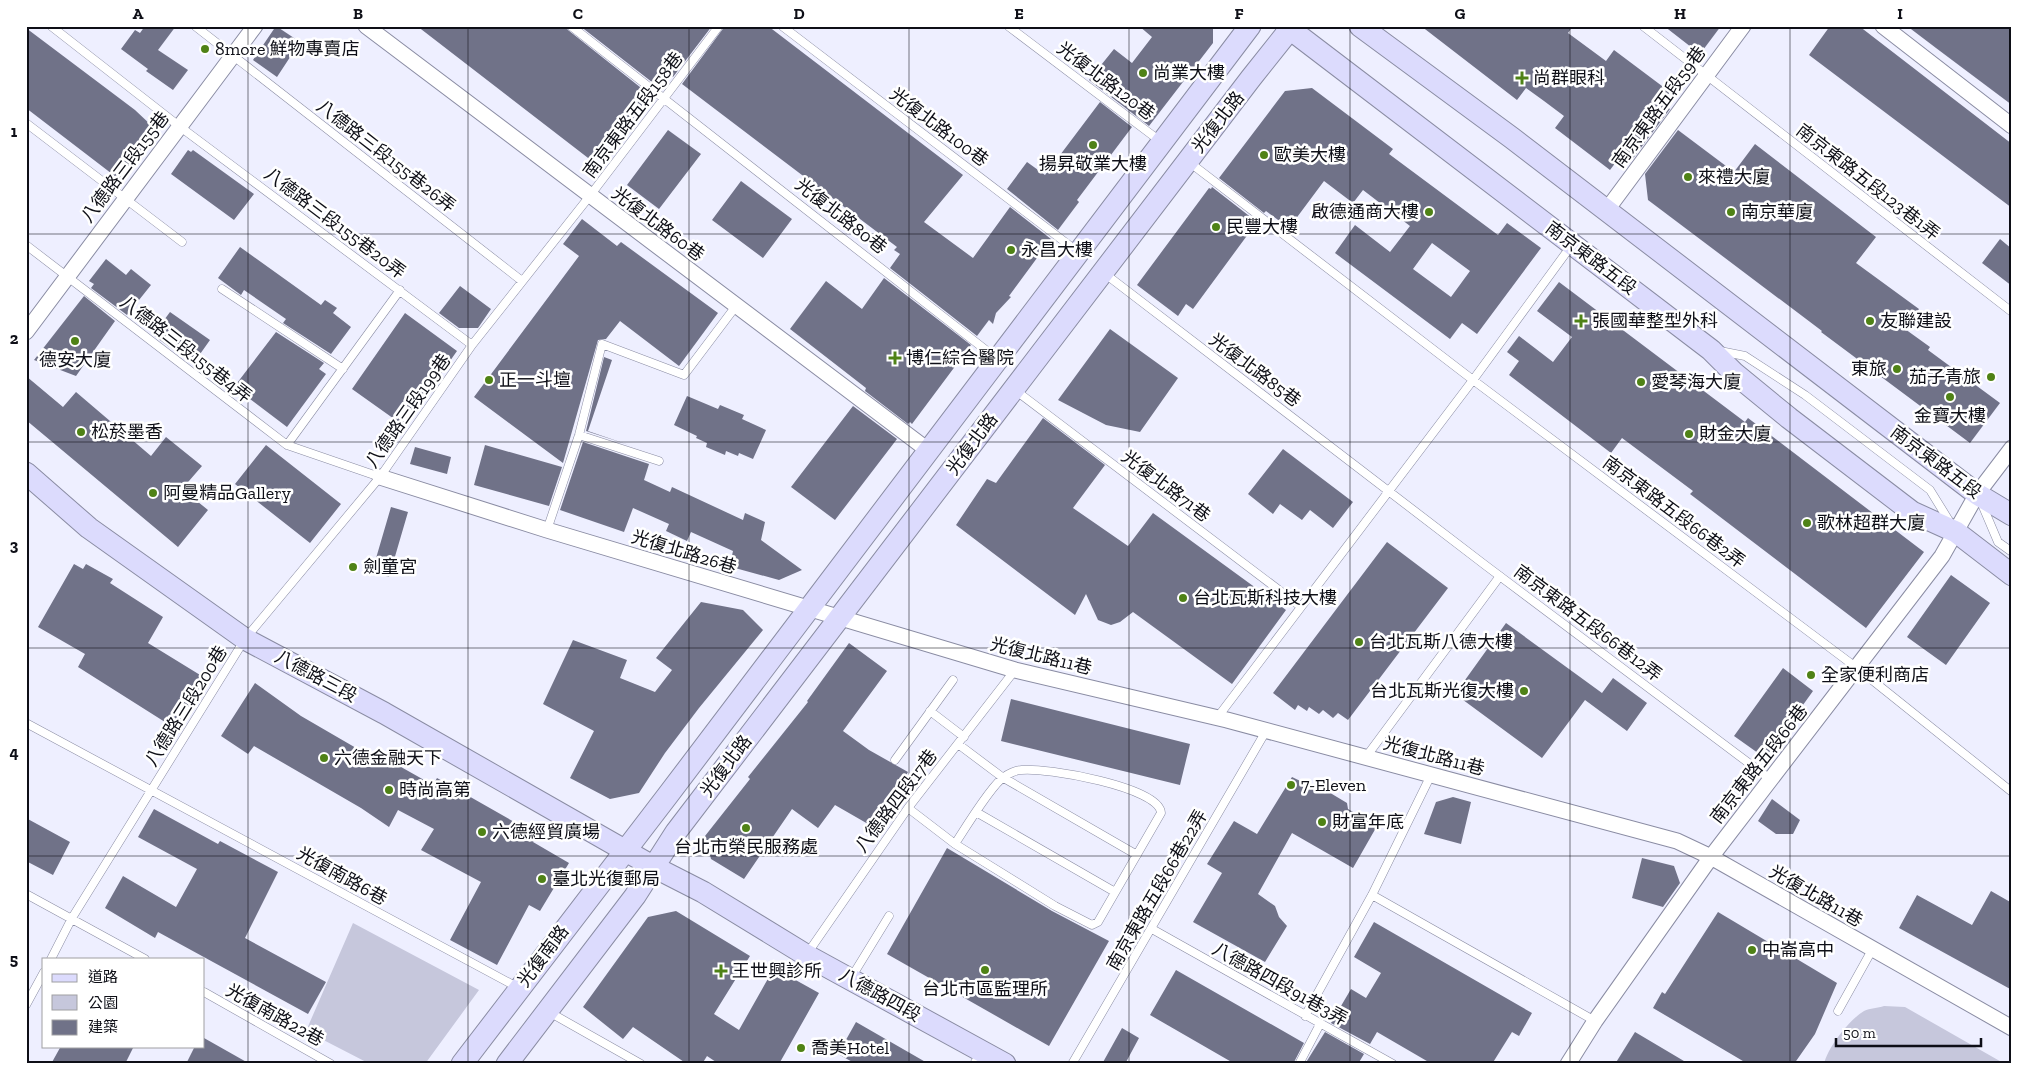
<svg xmlns="http://www.w3.org/2000/svg" width="2038" height="1090" font-family="'Zilla Slab','Noto Sans TC',serif">
<style>
.green{fill:#c6c7dc}
.building{fill:#707288;fill-rule:evenodd}
.lines{fill:none;stroke-linecap:round;stroke-linejoin:round}
.lane-casing{stroke:#8a8ca3;stroke-width:9}
.street-casing{stroke:#8a8ca3;stroke-width:17}
.secondary-casing{stroke:#8a8ca3;stroke-width:23}
.lane{stroke:#fff;stroke-width:8}
.street{stroke:#fff;stroke-width:15}
.secondary{stroke:#dcdbfd;stroke-width:21}
.grid{fill:none;stroke:#0e0f17;stroke-width:1;stroke-opacity:0.55}
.poi-dot{fill:#4f8216;stroke:#fff;stroke-width:2}
.labels{text-anchor:middle;stroke-width:5;stroke-linejoin:round;paint-order:stroke}
.poi-label{font-size:18px;fill:#0e0f17;stroke:#fff;text-anchor:start}
.street-label{font-size:18px;fill:#0e0f17;stroke:#fff}
.neatline{fill:none;stroke:#0e0f17;stroke-width:2}
.grid-label{font-size:16px;text-anchor:middle;font-weight:bold;fill:#0e0f17}
</style>
<rect width="100%" height="100%" fill="#eeefff"/>
<!-- green -->
<path class="green" d="M353,923L479,990L425,1064H370L306,1031Z
M1884,1006L1905,1007L2005,1064H1824C1828,1047 1849,1020 1864,1011C1870,1008 1878,1008 1884,1006Z"/>
<!-- building -->
<path class="building" d="M145,26H176L158,50L188,70L173,90L146,71L148,69L121,49L135,30L140,33Z
M276,26L300,42L277,77L253,60Z
M417,26H565L568,30L650,95L626,128L620,124L592,161Z
M580,26H712L673,77L669,74L666,75L657,86Z
M725,26H768L963,175L924,222L973,258L1010,207L1051,239L1009,296L1011,297L996,313L993,324L989,320L977,336L890,268L900,254L894,250L897,247L682,84Z
M1139,26H1213V43L1149,126L1089,80L1114,49L1132,63L1152,37Z
M1421,26H1573L1568,33L1606,61L1614,50L1670,92L1661,103L1670,109L1628,165L1619,158L1610,170L1555,128L1564,116L1544,101L1526,88L1517,100Z
M1664,26H1721L1700,54Z
M1830,26H1859L2012,144V208L1809,55Z
M1907,26H2012V105L1936,48Z
M26,28L135,110L152,126L154,134L142,154L140,153L120,180L26,108Z
M1312,88L1393,149L1389,154L1498,235L1507,223L1541,248L1477,334L1462,323L1450,339L1335,253L1355,225L1390,252L1410,226L1363,190L1353,203L1324,181L1289,228L1266,211L1264,213L1219,178L1285,91ZM1432,243L1470,271L1451,297L1413,269Z
M1100,102L1132,127L1077,200L1079,202L1058,230L1007,189L1027,162L1045,175Z
M668,130L701,154L659,209L627,185Z
M1678,130L1734,172L1755,144L1876,237L1856,263L1919,309L1905,329L1930,347L1928,350L2000,403L1970,443L1821,332L1822,331L1648,200L1645,174Z
M188,150L191,152L193,150L254,194L234,220L171,174Z
M741,181L792,219L763,258L712,220Z
M1212,187L1257,222L1193,309L1186,304L1178,316L1137,285L1209,188L1211,189Z
M582,219L617,246L621,242L718,313L679,366L620,321L606,339L598,340L563,463L474,397L579,256L563,244Z
M2000,239L2012,249V286L1982,263Z
M240,247L321,305L325,300L337,308L333,313L351,327L331,354L283,323L286,319L244,290L241,295L218,278Z
M106,259L126,275L131,269L151,285L127,315L91,288L94,284L89,281Z
M884,278L971,345L912,424L910,422L908,424L865,391L866,388L790,329L826,281L862,309Z
M1559,282L1745,422L1748,418L1924,552L1866,628L1690,494L1693,491L1622,438L1611,453L1509,375L1519,361L1507,352L1519,336L1553,362L1572,337L1537,311Z
M460,286L491,309L478,328H459L439,313Z
M84,296L115,321L76,376L34,360Z
M170,312L210,340L193,364L153,335Z
M405,313L457,351L404,426L352,389Z
M1110,329L1178,378L1140,432L1106,425L1058,400Z
M276,332L324,363L319,369L326,374L287,427L234,387Z
M604,357L612,360L588,431L629,445L586,431Z
M26,376L63,407L76,392L151,456L166,437L202,466L182,489L208,510L178,547L26,420Z
M687,396L718,409L720,405L744,415L742,419L766,430L753,459L739,453L738,456L726,451L725,455L706,447L707,443L696,438L697,436L674,425Z
M853,406L897,439L835,520L791,487Z
M1043,418L1105,465L1073,508L1128,546L1153,513L1286,610L1232,684L1133,612L1120,622L1111,625L1098,620L1086,594L1075,615L956,525L987,479L996,483Z
M583,442L649,464L644,480L670,492L672,487L743,520L745,513L765,522L761,540L802,570L779,580L735,568L731,560L733,551L691,532L687,541L666,531L669,524L633,508L624,532L560,510Z
M266,445L341,504L310,543L235,484Z
M485,445L562,467L549,506L474,485Z
M415,447L451,457L447,474L410,464Z
M1283,449L1353,502L1333,528L1310,510L1302,520L1280,504L1273,514L1248,494Z
M391,507L408,512L389,577L372,572Z
M1387,542L1448,588L1348,720L1338,713L1333,718L1323,710L1319,714L1309,707L1307,711L1298,705L1295,710L1273,693Z
M74,564L83,569L86,564L113,579L110,583L163,617L148,643L205,678L176,729L78,667L85,654L38,627Z
M1951,575L1990,603L1946,665L1907,637Z
M701,602L743,610L763,630L699,708L665,753L639,793L610,799L570,778L594,731L543,704L573,640L627,660L620,678L655,692L672,670L656,658Z
M1506,623L1602,693L1613,678L1647,703L1627,731L1585,700L1542,758L1455,694Z
M849,643L887,671L843,731L869,750L908,772L875,828L835,805L818,828L792,809L744,879L711,859L705,836L750,779L748,777L808,702L807,701Z
M1783,668L1813,691L1765,758L1734,736Z
M255,683L301,716L375,759L378,754L433,785L437,778L537,835L533,842L569,863L540,911L529,905L497,965L450,940L481,882L421,850L434,829L398,810L389,827L361,808L254,746L248,754L221,736Z
M1011,699L1190,744L1180,785L1001,741Z
M1292,777L1319,790L1322,788L1347,803L1348,809L1377,826L1353,868L1292,833L1258,894L1275,906L1279,917L1287,926L1265,962L1193,922L1222,873L1207,864L1234,821L1257,834Z
M1453,797L1471,802L1461,844L1424,834L1436,802Z
M1772,799L1800,820L1793,834H1776L1758,821Z
M154,809L218,844L220,841L278,872L245,938L326,982L308,1014L158,932L155,938L105,908L123,876L176,907L197,869L138,837Z
M26,818L70,842L53,875L26,861Z
M947,848L1052,911L1109,941L1049,1046L887,954Z
M1642,858L1674,866L1680,883L1663,907L1632,898Z
M1991,891L2012,903V990L1899,928L1917,895L1972,925Z
M676,911L750,956L714,1014L739,1030L774,968L819,993L779,1064H719L707,1056L702,1064H687L633,1027L623,1039L583,1007L648,917Z
M1718,912L1837,983L1815,1034L1794,1064H1748L1653,1008L1662,992L1665,994Z
M1374,922L1532,1013L1519,1036L1512,1032L1492,1064H1432L1377,1032L1370,1044L1331,1023L1351,989L1366,998L1381,973L1354,957Z
M1176,970L1304,1043L1293,1064H1235L1150,1015Z
M856,1022L929,1064H856L838,1054Z
M1122,1028L1139,1038L1125,1064H1102Z
M1325,1032L1364,1054L1358,1064H1305Z
M1635,1032L1689,1064H1615Z
M204,1038L250,1064H186L195,1046H204Z
M61,1046H134L125,1064H51Z"/>
<g class="lines">
<!-- lane casing -->
<g class="lane-casing">
<path id="lane" d="M51,26L179,126L472,345
M195,26L522,281
M571,26L996,358
M782,26L1078,252
M1008,26L1160,141
M1643,26L2012,312
M26,123L182,242
M1189,162L1473,380L1857,668L2012,792
M26,245L287,445L380,477
M1104,273L1485,565L1770,779
M222,289L343,369
M1720,351L1745,356L1805,395L1930,490L1951,524
M1015,390L1300,606
M579,435L659,461
M287,445L400,290
M1981,502L1998,542L2012,552
M547,530L579,435L602,344L684,375L736,306
M930,711L964,737
M1217,718L1473,380L1571,246
M26,723L517,987
M958,744L1002,777L1137,855
M1366,757L1500,576
M895,760L953,680
M908,808L955,844L1055,906L1092,925L1098,922L1161,813C1160,787 1045,767 1021,770C1016,770 1008,774 1004,777C992,784 964,830 955,844
M976,812L1115,892
M26,894L145,959
M1372,895L1595,1021
M1152,929L1393,1064
M807,954L908,808L1015,670
M51,959L72,918L245,639L380,477L472,345L589,197L719,26
M851,978L889,916
M204,992L331,1064
M26,1005L44,972
M1838,1011L1872,950
M549,1012L641,1064
M1305,1016L1372,895L1431,775
M974,1064L981,1052
M1072,1064L1266,731
M1299,1064L1320,1024"/>
</g>
<!-- street casing -->
<g class="street-casing">
<path id="street" d="M366,26L929,451
M1883,26L2012,126
M1606,211L1743,26
M26,332L255,26
M380,477L547,530L1015,670L1227,720L1677,841L1711,857L2012,1028
M1568,1064L1595,1021L1711,857L1942,556L1977,494L2012,448"/>
</g>
<!-- secondary casing -->
<g class="secondary-casing">
<path id="secondary" d="M1286,26L1711,350L1734,373L1789,418L1912,512L1956,532L2012,575
M1360,26L1512,138L1977,494L2012,515
M26,473L89,528L245,639L384,713L654,867L703,892L806,955L1005,1064
M462,1064L668,795L1250,26
M507,1064L635,896L676,832L1251,78L1290,29L1296,26"/>
</g>
<!-- lane -->
<use href="#lane" class="lane"/>
<!-- street -->
<use href="#street" class="street"/>
<!-- secondary -->
<use href="#secondary" class="secondary"/>
</g>
<!-- grid -->
<path class="grid" d="M248,26V1064M468,26V1064M689,26V1064M909,26V1064M1129,26V1064M1350,26V1064M1570,26V1064M1790,26V1064M26,234H2012M26,442H2012M26,648H2012M26,856H2012"/>
<!-- markers -->
<g class="poi-dot">
<circle cx="205" cy="49" r="5"/>
<circle cx="1143" cy="73" r="5"/>
<path d="M1519.5 70.5h5v5h5v5h-5v5h-5v-5h-5v-5h5z"/>
<circle cx="1093" cy="145" r="5"/>
<circle cx="1264" cy="155" r="5"/>
<circle cx="1688" cy="177" r="5"/>
<circle cx="1429" cy="212" r="5"/>
<circle cx="1731" cy="212" r="5"/>
<circle cx="1216" cy="227" r="5"/>
<circle cx="1011" cy="250" r="5"/>
<path d="M1578.5 313.5h5v5h5v5h-5v5h-5v-5h-5v-5h5z"/>
<circle cx="1870" cy="321" r="5"/>
<circle cx="75" cy="341" r="5"/>
<path d="M892.5 350.5h5v5h5v5h-5v5h-5v-5h-5v-5h5z"/>
<circle cx="1897" cy="369" r="5"/>
<circle cx="1991" cy="377" r="5"/>
<circle cx="489" cy="380" r="5"/>
<circle cx="1641" cy="382" r="5"/>
<circle cx="1950" cy="397" r="5"/>
<circle cx="81" cy="432" r="5"/>
<circle cx="1689" cy="434" r="5"/>
<circle cx="153" cy="493" r="5"/>
<circle cx="1807" cy="523" r="5"/>
<circle cx="353" cy="567" r="5"/>
<circle cx="1183" cy="598" r="5"/>
<circle cx="1359" cy="642" r="5"/>
<circle cx="1811" cy="675" r="5"/>
<circle cx="1524" cy="691" r="5"/>
<circle cx="324" cy="758" r="5"/>
<circle cx="1291" cy="785" r="5"/>
<circle cx="389" cy="790" r="5"/>
<circle cx="1322" cy="822" r="5"/>
<circle cx="746" cy="828" r="5"/>
<circle cx="482" cy="832" r="5"/>
<circle cx="542" cy="879" r="5"/>
<circle cx="1752" cy="950" r="5"/>
<circle cx="985" cy="970" r="5"/>
<path d="M718.5 963.5h5v5h5v5h-5v5h-5v-5h-5v-5h5z"/>
<circle cx="801" cy="1048" r="5"/>
</g>
<g class="labels">
<!-- poi labels -->
<g class="poi-label">
<text x="215" y="55">8more 鮮物專賣店</text>
<text x="1153" y="79">尚業大樓</text>
<text x="1533" y="84">尚群眼科</text>
<text x="1274" y="161">歐美大樓</text>
<text x="1093" y="170" text-anchor="middle">揚昇敬業大樓</text>
<text x="1698" y="183">來禮大廈</text>
<text x="1419" y="218" text-anchor="end">啟德通商大樓</text>
<text x="1741" y="218">南京華廈</text>
<text x="1226" y="233">民豐大樓</text>
<text x="1021" y="256">永昌大樓</text>
<text x="1592" y="327">張國華整型外科</text>
<text x="1880" y="327">友聯建設</text>
<text x="906" y="364">博仁綜合醫院</text>
<text x="75" y="366" text-anchor="middle">德安大廈</text>
<text x="1887" y="375" text-anchor="end">東旅</text>
<text x="1981" y="383" text-anchor="end">茄子青旅</text>
<text x="499" y="386">正一斗壇</text>
<text x="1651" y="388">愛琴海大廈</text>
<text x="1950" y="422" text-anchor="middle">金寶大樓</text>
<text x="91" y="438">松菸墨香</text>
<text x="1699" y="440">財金大廈</text>
<text x="163" y="499">阿曼精品Gallery</text>
<text x="1817" y="529">歌林超群大廈</text>
<text x="363" y="573">劍童宮</text>
<text x="1193" y="604">台北瓦斯科技大樓</text>
<text x="1369" y="648">台北瓦斯八德大樓</text>
<text x="1821" y="681">全家便利商店</text>
<text x="1514" y="697" text-anchor="end">台北瓦斯光復大樓</text>
<text x="334" y="764">六德金融天下</text>
<text x="1301" y="791">7-Eleven</text>
<text x="399" y="796">時尚高第</text>
<text x="1332" y="828">財富年底</text>
<text x="492" y="838">六德經貿廣場</text>
<text x="746" y="853" text-anchor="middle">台北市榮民服務處</text>
<text x="552" y="885">臺北光復郵局</text>
<text x="1762" y="956">中崙高中</text>
<text x="732" y="977">王世興診所</text>
<text x="985" y="995" text-anchor="middle">台北市區監理所</text>
<text x="811" y="1054">喬美Hotel</text>
</g>
<!-- street labels -->
<g class="street-label">
<text transform="translate(1106 81) rotate(37)" y="6">光復北路120巷</text>
<text transform="translate(1659 107) rotate(-54)" y="6">南京東路五段59巷</text>
<text transform="translate(633 115) rotate(-53)" y="6">南京東路五段158巷</text>
<text transform="translate(1218 122) rotate(-52)" y="6">光復北路</text>
<text transform="translate(939 127) rotate(37)" y="6">光復北路100巷</text>
<text transform="translate(386 156) rotate(38)" y="6">八德路三段155巷26弄</text>
<text transform="translate(125 167) rotate(-53)" y="6">八德路三段155巷</text>
<text transform="translate(1868 182) rotate(38)" y="6">南京東路五段123巷1弄</text>
<text transform="translate(841 216) rotate(38)" y="6">光復北路80巷</text>
<text transform="translate(335 223) rotate(37)" y="6">八德路三段155巷20弄</text>
<text transform="translate(658 224) rotate(37)" y="6">光復北路60巷</text>
<text transform="translate(1591 258) rotate(37)" y="6">南京東路五段</text>
<text transform="translate(186 349) rotate(38)" y="6">八德路三段155巷4弄</text>
<text transform="translate(1255 370) rotate(37)" y="6">光復北路85巷</text>
<text transform="translate(408 411) rotate(-55)" y="6">八德路三段199巷</text>
<text transform="translate(972 444) rotate(-53)" y="6">光復北路</text>
<text transform="translate(1936 462) rotate(37)" y="6">南京東路五段</text>
<text transform="translate(1166 486) rotate(37)" y="6">光復北路71巷</text>
<text transform="translate(1674 512) rotate(37)" y="6">南京東路五段66巷2弄</text>
<text transform="translate(684 552) rotate(17)" y="6">光復北路26巷</text>
<text transform="translate(1588 623) rotate(37)" y="6">南京東路五段66巷12弄</text>
<text transform="translate(1041 656) rotate(14)" y="6">光復北路11巷</text>
<text transform="translate(316 676) rotate(28)" y="6">八德路三段</text>
<text transform="translate(186 706) rotate(-58)" y="6">八德路三段200巷</text>
<text transform="translate(1434 756) rotate(15)" y="6">光復北路11巷</text>
<text transform="translate(1759 764) rotate(-52)" y="6">南京東路五段66巷</text>
<text transform="translate(726 766) rotate(-53)" y="6">光復北路</text>
<text transform="translate(896 801) rotate(-53)" y="6">八德路四段17巷</text>
<text transform="translate(342 876) rotate(29)" y="6">光復南路6巷</text>
<text transform="translate(1157 890) rotate(-60)" y="6">南京東路五段66巷22弄</text>
<text transform="translate(1816 896) rotate(30)" y="6">光復北路11巷</text>
<text transform="translate(543 956) rotate(-53)" y="6">光復南路</text>
<text transform="translate(1280 984) rotate(29)" y="6">八德路四段91巷3弄</text>
<text transform="translate(880 995) rotate(29)" y="6">八德路四段</text>
<text transform="translate(275 1015) rotate(29)" y="6">光復南路22巷</text>
</g>
</g>
<!-- border -->
<rect width="2038" height="1090" fill="none" stroke="#ffffff" stroke-width="55"/>
<!-- legend -->
<rect x="42" y="958" width="162" height="90" fill="#ffffff" stroke="#9f9fa2"/>
<rect x="52" y="974" width="25" height="8" fill="#dcdbfd" stroke="#9f9fa2"/>
<text x="88" y="982" font-size="15" fill="#0e0f17">道路</text>
<rect x="52" y="995" width="25" height="15" fill="#c6c7dc" stroke="#9f9fa2"/>
<text x="88" y="1008" font-size="15" fill="#0e0f17">公園</text>
<rect x="52" y="1020" width="25" height="15" fill="#707288" stroke="#9f9fa2"/>
<text x="88" y="1032" font-size="15" fill="#0e0f17">建築</text>
<!-- scale -->
<path d="M1836 1038v8h145v-8" fill="none" stroke="#0e0f17" stroke-width="2.5"/>
<text x="1843" y="1038" font-size="15" fill="#0e0f17" stroke="#ffffff" stroke-width="4" paint-order="stroke">50 m</text>
<rect x="28" y="28" width="1982" height="1034" class="neatline"/>
<g class="grid-label">
<text x="138" y="19">A</text>
<text x="358" y="19">B</text>
<text x="578" y="19">C</text>
<text x="799" y="19">D</text>
<text x="1019" y="19">E</text>
<text x="1239" y="19">F</text>
<text x="1460" y="19">G</text>
<text x="1680" y="19">H</text>
<text x="1900" y="19">I</text>
<text x="14" y="137">1</text>
<text x="14" y="344">2</text>
<text x="14" y="551">3</text>
<text x="14" y="758">4</text>
<text x="14" y="965">5</text>
</g>
</svg>
